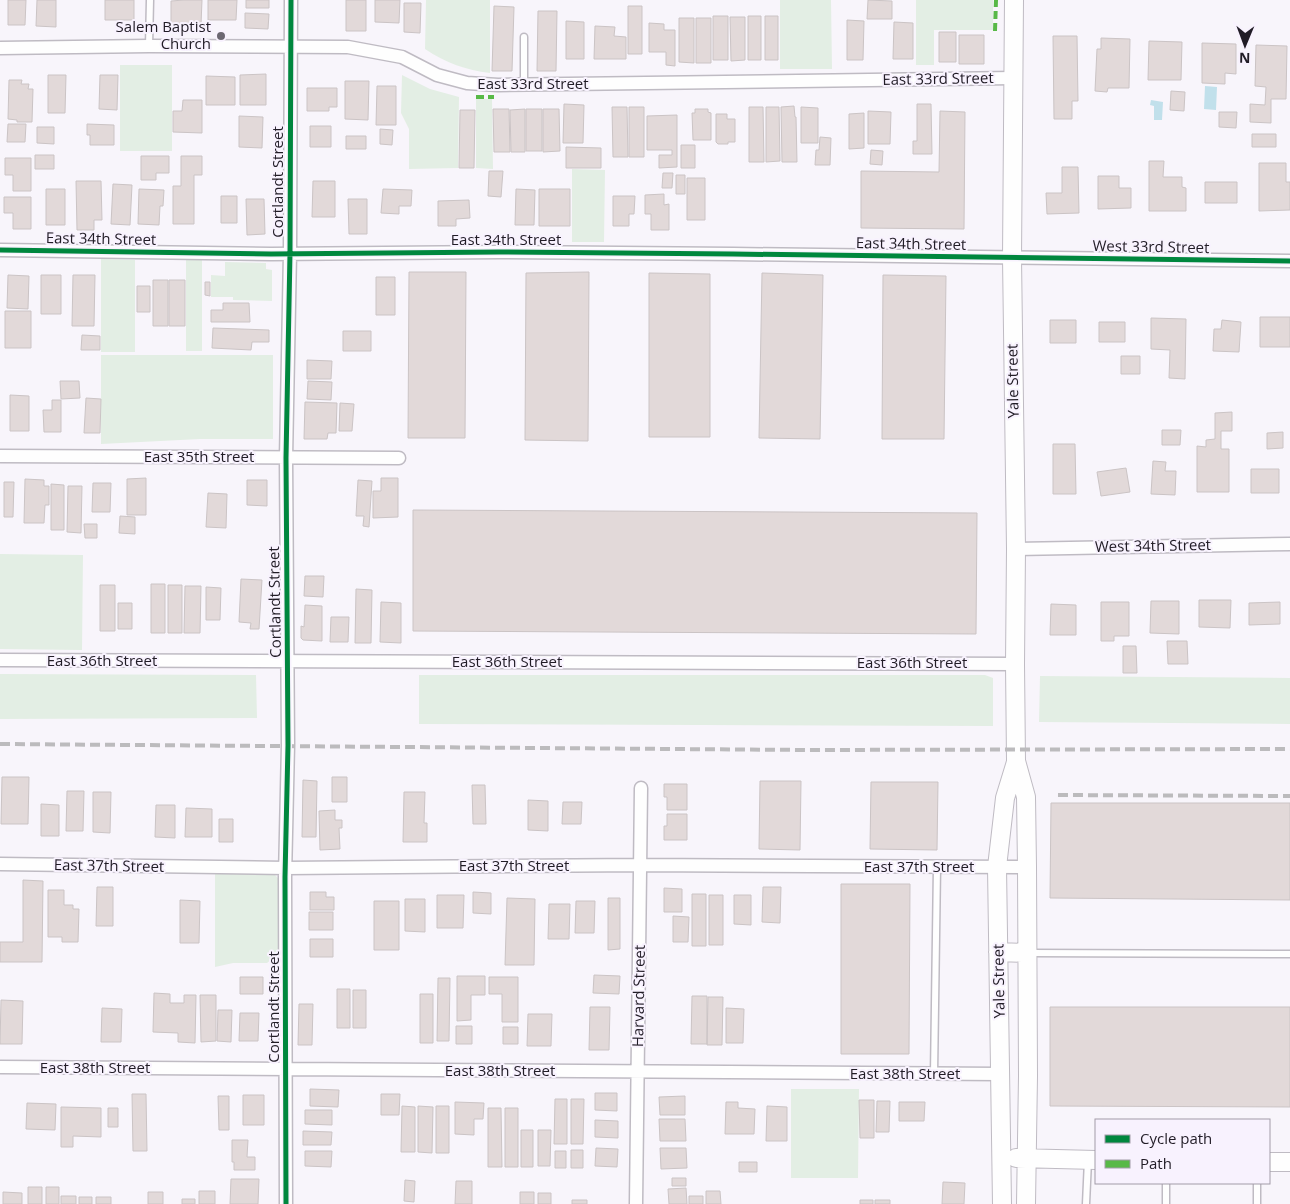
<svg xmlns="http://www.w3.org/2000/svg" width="1290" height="1204" font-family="'Open Sans',sans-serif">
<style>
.green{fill:#e3eee4}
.water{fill:#c1e0eb}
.building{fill:#e2d9d9;stroke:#cbc4c5}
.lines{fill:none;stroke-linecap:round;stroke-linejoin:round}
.lane-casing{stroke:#bfbbc3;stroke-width:9}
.street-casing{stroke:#bfbbc3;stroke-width:15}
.secondary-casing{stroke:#bfbbc3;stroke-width:20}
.lane{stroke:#fefefe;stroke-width:6}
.street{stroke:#fefefe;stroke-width:12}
.secondary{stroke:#fefefe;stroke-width:18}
.rail{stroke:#bcbbbd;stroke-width:4;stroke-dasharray:10 5;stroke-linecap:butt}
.quiet{stroke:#58b947;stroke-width:4;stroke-dasharray:8 4;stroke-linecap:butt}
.cycleway-casing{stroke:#f8f2fe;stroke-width:8}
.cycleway{stroke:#00873e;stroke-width:5}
.poi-dot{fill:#6c6871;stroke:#f8f2fe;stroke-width:2}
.labels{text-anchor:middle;stroke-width:4;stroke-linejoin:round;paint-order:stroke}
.poi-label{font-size:15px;fill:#211c26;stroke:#f8f2fe;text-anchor:end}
.street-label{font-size:15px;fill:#211c26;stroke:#f8f2fe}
</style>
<rect width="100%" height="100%" fill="#f8f5fb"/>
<!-- green -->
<path class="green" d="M426,0H490V73C466,70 446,63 425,49Z
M780,0H831L832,69H780Z
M916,0H993V30H934V65H916Z
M120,65H172V151H120Z
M402,75L430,89L459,97L458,168L409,169V129L401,113Z
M476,99H492L493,169L476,168Z
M572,169L605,170L604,242H572Z
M101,259L135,260V352H101Z
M186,259H202V351H186Z
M225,262L266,263V269L272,270V301L233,300V297H211V275L225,276Z
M101,355H273V439H200L101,444Z
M0,554L83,555L82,650L0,649Z
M0,674L256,675L257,718L0,719Z
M419,675H985L993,678V726L419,724Z
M1040,676L1290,678V724L1039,722Z
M215,873L274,874L278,878L279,959H272L267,963H233L215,967Z
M791,1089H859L858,1178H791Z"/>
<!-- water -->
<path class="water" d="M1205,86L1217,87L1216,110L1204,109Z
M1151,100L1163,102L1162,120H1154V106L1150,105Z"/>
<!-- building -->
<path class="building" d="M8,0H26L25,25H8Z
M37,0H56V27L36,26Z
M105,0H134V20H105Z
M184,0H202L201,25L171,24V1Z
M208,0H237L236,20H208Z
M246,0H269V8H246Z
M346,0H366V31H346Z
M375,0H400L399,23L375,22Z
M868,0L892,1V19H867Z
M404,3H421L420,33L404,32Z
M494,6L514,7L512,71H492Z
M628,6H642V54H628Z
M538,11H557L556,71H537Z
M245,13L269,14L268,29L245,28Z
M713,16H728V60H713Z
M748,16H761V60H748Z
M765,16H778V60H765Z
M730,17H745V60L731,61Z
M679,18H694V63L679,62Z
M696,18H711V63H696Z
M847,20L864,21L863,60H847Z
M566,21L584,22V59H566Z
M894,22L913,23V59H893Z
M649,23L664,24V30H675V66L666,65V52H649Z
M595,26L615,27L614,36L626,37V59H594Z
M939,32H956V62H939Z
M959,35H984V64H959Z
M1053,36H1077L1078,101H1072V119H1054Z
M1101,38L1130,39L1129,88H1108L1107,92L1095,91L1097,49H1101Z
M1149,41L1182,42L1181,80H1148Z
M1202,43L1236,44V74L1225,73V84L1202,83Z
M1256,45L1287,46L1286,99H1271V123L1250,122V104L1265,105L1266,87L1255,86Z
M266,74V105H240V75Z
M48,75H66L65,113H48Z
M100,75H118L117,110L99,109Z
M206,76L235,77V105H206Z
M9,80H22L21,84H29L28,89H33L32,122H17V120L8,119Z
M345,81H369L368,120L345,119Z
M377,86H396V125H376Z
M307,88H337V107H329V111H307Z
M1171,91L1185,92L1184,111L1170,110Z
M183,100H202V133L173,132V111H182Z
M564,104L584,105L583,143H563Z
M917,104H931L932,154H913V141H917Z
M794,106L795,117H796L797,162H782L781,107Z
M612,107H627L628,157H613Z
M629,107H644V157H629Z
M749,107H763L764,162H749Z
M766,107H779L780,161L766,162Z
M801,107L818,108V143H801Z
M493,109H509L510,152H494Z
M525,109V152H511L510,110Z
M526,109H542V151H526Z
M543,109H559L560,151L543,152Z
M695,109H708V112L711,113V140H693L692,113H695Z
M460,110H475L474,168H459Z
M868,111L891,112L890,144H868Z
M940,111L965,112L964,229L861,228V171L939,172Z
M1219,112H1237L1236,128L1219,127Z
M864,113V148L849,149V114Z
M716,114H727V119H735V142H728V144H718L716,142Z
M677,115V167L659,168V155H672V150H647V116Z
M239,116L263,117L262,148L239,147Z
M8,124H26L25,142H7Z
M87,124L114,125V145H90V135H87Z
M310,126H331V147H310Z
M37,127H54V144L37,143Z
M380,129L393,130L392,145L380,144Z
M1252,134H1276V147H1252Z
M346,136H366V149H346Z
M820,137L831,138L830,165H815L816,150H819Z
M681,145H695V168H681Z
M566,147L601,148V168H566Z
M871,150L883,151L882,165L870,164Z
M35,155H54V169H35Z
M141,156H169V173H156V180H141Z
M181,156H202V175H194V224H173V186H181Z
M5,158H31V191H13V175H5Z
M1149,161H1164L1163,177H1182V187L1186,188V211H1149Z
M1259,163H1286V182H1290V210L1259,211Z
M1062,167H1078L1079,213L1047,214L1046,193H1062Z
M489,171H503L501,197L488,196Z
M663,173H673L672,188H662Z
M676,175H685V194H676Z
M1098,176H1119V188H1131V208L1098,209Z
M687,178H705V220H687Z
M76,181H101L102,220H94V230H77Z
M313,181H335V217H312Z
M1205,182H1237V203H1205Z
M113,184L132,185L130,225L111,224Z
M46,189H65V225H46Z
M139,189L164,190L163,206H160L159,225L138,224Z
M383,189L412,190L411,206H399V214L381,213Z
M516,189L535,190L534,225H515Z
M539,189H570V226H539Z
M664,194V205L669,204V230H651V214H645V195Z
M221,196H237V223H221Z
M613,196H635L634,214H629V226H613Z
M4,197H31V229H13V213H4Z
M246,199H264L265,234L247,235Z
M348,199H367V234H349Z
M469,200L470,218L456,219V226H438V201Z
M409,272H466L465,438H408Z
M589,272L588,441L525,440L526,273Z
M649,273L710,274V437H649Z
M762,273L823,275L820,439L759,438Z
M8,275L29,276L28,309L7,308Z
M41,275H61V314H41Z
M73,275H95L94,326H72Z
M883,275L946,276L944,439H882Z
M376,277H395V315H376Z
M153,280H168V326H153Z
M169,280H185V326H169Z
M205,282H210V296L205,295Z
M137,286H150V312H137Z
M223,303H249L250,322H211V310H223Z
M5,311H31V348H5Z
M1260,317H1290V347H1260Z
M1151,318L1186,319L1185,379L1169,378L1170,350L1151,349Z
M1050,320H1076V343H1050Z
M1222,320L1241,322L1239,352L1213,351L1214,329H1221Z
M1099,322H1125V342H1099Z
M213,328L269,330V342H252L251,350L212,348Z
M343,331H371V351H343Z
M82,335L100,336V350H81Z
M1121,356H1140V374H1121Z
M307,360L332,361L331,379H307Z
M60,381H79L80,398L61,399Z
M308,381L332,382L331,400L307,399Z
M10,395L29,396V431H10Z
M86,398L101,399L100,433H84Z
M52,400H61V432H44L43,410H52Z
M305,402L337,403L336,433H328L327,439H304Z
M340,403L354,404L352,431H339Z
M1232,412V431H1221V449H1229V492H1197V446L1206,447V440L1215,439V413Z
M1162,430H1181L1180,445H1162Z
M1283,432V448L1267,449V433Z
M1053,444H1075L1076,494H1053Z
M1153,461L1166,462L1165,471H1176L1175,495L1151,494Z
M1126,468L1130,492L1101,496L1097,472Z
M1251,469H1279V493H1251Z
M146,478V515H127V479Z
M381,478H398V517L373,518V491H381Z
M25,479L44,480V486H49V505H45L44,523H24Z
M247,480H267V506L247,505Z
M358,480L372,481L369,527L363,526L364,516H356Z
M4,482H14L13,517H4Z
M93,483H111L110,512H92Z
M51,484L64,485V530H51Z
M68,486H82L81,533L67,532Z
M208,493L227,494L226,528L206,527Z
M413,510L977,513L976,634L413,631Z
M120,516L135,517V534L119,533Z
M84,524H97V538H85Z
M305,576H324L323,597L304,596Z
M241,579L262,580L259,629H250L251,623L239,622Z
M151,584H165V633H151Z
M100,585H115V631H100Z
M168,585H182V633H168Z
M185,586H201L200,633H184Z
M206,587L221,588L220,620H206Z
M356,589L372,590L371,643H355Z
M1199,600H1231L1230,628L1199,627Z
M1151,601H1179V634L1150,633Z
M381,602L401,603V643L380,642Z
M1101,602H1129V636H1114V641H1101Z
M1280,602V624L1249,625V603Z
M118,603H132V629H118Z
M1051,604L1076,605V635H1050Z
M305,605L322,606V641L303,640L301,638V626L304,627Z
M331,617H349L348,642H330Z
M1167,641H1187L1188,664H1168Z
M1123,646H1136L1137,673H1123Z
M2,777H29L28,824H1Z
M332,777H347V802H332Z
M303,780L317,781L316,837H302Z
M760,781H801L800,850L759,849Z
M871,782H938L937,850L870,849Z
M664,784H687V810H667V797H664Z
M472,785H485L486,824H473Z
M67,791H84L83,831H66Z
M93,792H111L110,833L93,832Z
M404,792H425L424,823H427V842H403Z
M528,800L548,801V831L528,830Z
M563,802H582L581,824H562Z
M1051,803H1290V900L1050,898Z
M41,804L59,805V836H41Z
M156,805H175V838L155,837Z
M186,808L212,809V837H185Z
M335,810V820H342V828H339L340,849L320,850L319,811Z
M667,814H687V840H664V826H667Z
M219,819H233V842H219Z
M23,880L43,881L42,962H0V942H23Z
M841,884H910L909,1054H841Z
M97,887H113V926H96Z
M763,887H781L780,923L762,922Z
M664,888L682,889V912H664Z
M48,890H64V905H73V909H79L78,942H62V937H48Z
M310,892H326V897H334V910H310Z
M473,892L491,893V914L473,913Z
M692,894H706V946H692Z
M437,895H464L463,928H437Z
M709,895H723V945H709Z
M734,895H751V925L734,924Z
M507,898L535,899L534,965H505Z
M608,898H620V949L608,950Z
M405,899H425V932L405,931Z
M180,900L200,901L199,943H180Z
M374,901H399V950H374Z
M576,901H595L594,933H575Z
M549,904H570L569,939H548Z
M309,912H333V930H309Z
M673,916L689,917L688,942H673Z
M310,939H333V957H310Z
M594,975L620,976L619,994L593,993Z
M457,976H485V995H471V1020L457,1021Z
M240,977H263V994H240Z
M489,977H518V1022H502V994H489Z
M438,978H450L449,1041H437Z
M337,989H350V1028H337Z
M353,990H366V1028H353Z
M154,993L170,994V1003H184V995H196L195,1043L178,1042V1033L153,1032Z
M420,994H433V1043H420Z
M200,995H216V1041L201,1042Z
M692,996H707V1044H691Z
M708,997H723L722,1045H707Z
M1,1000L23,1001L22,1044H0Z
M299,1004H313L312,1045H298Z
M590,1007H610L609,1050H589Z
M1050,1007H1290V1107L1050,1106Z
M102,1008L122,1009L121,1042H101Z
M726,1008L744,1009L743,1043H726Z
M218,1010H232L231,1042L217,1041Z
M240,1013H259L258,1041H239Z
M528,1014H552L551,1046H527Z
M456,1026H472V1044H456Z
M503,1027H518V1044H503Z
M310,1089L339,1090L338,1107L310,1106Z
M595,1093H617V1111L595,1110Z
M132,1094H146L147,1151H133Z
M381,1094H400L399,1115H381Z
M243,1095H264V1125H243Z
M218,1096H229V1130H219Z
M685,1096V1115H660L659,1097Z
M555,1099H567V1144H554Z
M571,1099H584L583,1144H571Z
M859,1100H874V1138H860Z
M877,1101H890L889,1132H876Z
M455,1102L484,1103L483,1119H474V1135L455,1134Z
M726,1102H738V1108L755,1109L754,1134H725Z
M899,1102H925L924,1121H899Z
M27,1103L56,1104L55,1130L26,1129Z
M402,1106L415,1107V1152H401Z
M418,1106L433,1107L432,1153L418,1152Z
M436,1106H449V1153H436Z
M767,1106L787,1107V1141H766Z
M61,1107L101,1108V1137L73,1136V1147H61Z
M108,1108H118V1127H108Z
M488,1108H501L502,1167H488Z
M505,1108H518V1167H505Z
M305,1110H332V1125L305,1124Z
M659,1119H685L686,1141H660Z
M595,1120L618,1121V1138L595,1137Z
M521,1130H533V1167H521Z
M538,1130H551L550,1166H538Z
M303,1131L332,1132L331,1145H303Z
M232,1140H248L247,1157H255V1170H234V1162H232Z
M596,1148L618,1149L617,1167L595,1166Z
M660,1148H686L687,1168L661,1169Z
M571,1150H583V1168H571Z
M305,1151H332L331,1167L305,1166Z
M555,1151H566V1168H555Z
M739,1162H757V1172H739Z
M672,1178H686V1186H672Z
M231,1179H259L258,1204H230Z
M405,1180L415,1181L414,1202L404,1201Z
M456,1181H472V1204H455Z
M943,1182L965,1183L964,1204H942Z
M28,1187H42V1204H28Z
M46,1187H59V1204H46Z
M686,1188L687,1204H669L668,1189Z
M199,1191H215V1204H199Z
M706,1191H720L721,1204H706Z
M3,1192L22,1193V1204H3Z
M148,1192H163V1204H148Z
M520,1192H534V1204H520Z
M538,1193H551V1204H538Z
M61,1196H76V1204H61Z
M689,1196H703V1204H689Z
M79,1197H92V1204H79Z
M96,1197H111V1204H96Z
M182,1199H195V1204H182Z
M572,1200H587V1204H572Z
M860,1200H873V1204H860Z
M875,1200H890V1204H875Z"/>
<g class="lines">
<!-- lane casing -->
<g class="lane-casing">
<path id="lane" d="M524,37V85
M149,46L150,0
M1030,953L1290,954
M934,1074L937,867
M1166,1183V1204
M1257,1183V1204
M1086,1204L1088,1160"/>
</g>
<!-- street casing -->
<g class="street-casing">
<path id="street" d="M0,48L149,46L348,47L402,57L437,75L467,83L498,85L1013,78
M0,250L271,254L499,252L733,254L1290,261
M0,456L399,458
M1016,549L1290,544
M0,660L1015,664
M0,864L286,868L641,865L1027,867
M0,1067L1000,1074
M286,1204L285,877L288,745L286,458L290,253L291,0
M636,1204L641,788"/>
</g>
<!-- secondary casing -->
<g class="secondary-casing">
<path id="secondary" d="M1014,0L1012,258L1016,549L1015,664L1016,761L1026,797L1027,867L1028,1076L1026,1204
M998,952L1028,953
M1016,1158L1096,1160
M1269,1162H1290
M1002,1204L997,867L1005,798L1016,762"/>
</g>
<!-- lane -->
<use href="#lane" class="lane"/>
<!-- street -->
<use href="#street" class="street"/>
<!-- secondary -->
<use href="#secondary" class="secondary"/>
<!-- rail -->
<path class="rail" d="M0,744L807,750L1290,749
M1058,795L1290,796"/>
<!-- quiet -->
<path class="quiet" d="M995,31L996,0
M476,97H494"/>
<!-- cycleway casing -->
<g class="cycleway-casing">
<path id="cycleway" d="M0,250L271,254L499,252L733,254L1290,261
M286,1204L285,877L288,745L286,458L290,253L291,0"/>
</g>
<!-- cycleway -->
<use href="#cycleway" class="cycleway"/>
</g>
<!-- markers -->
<circle class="poi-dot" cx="221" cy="36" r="5"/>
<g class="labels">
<!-- poi labels -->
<g class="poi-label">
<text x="211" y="32">Salem Baptist<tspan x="211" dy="17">Church</tspan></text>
</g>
<!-- street labels -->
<g class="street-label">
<text transform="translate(938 79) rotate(-1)" y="5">East 33rd Street</text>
<text x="533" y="89">East 33rd Street</text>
<text transform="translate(278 182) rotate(-90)" y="5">Cortlandt Street</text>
<text transform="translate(101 239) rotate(1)" y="5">East 34th Street</text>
<text x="506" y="245">East 34th Street</text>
<text transform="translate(911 244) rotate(1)" y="5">East 34th Street</text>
<text transform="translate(1151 247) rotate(1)" y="5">West 33rd Street</text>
<text transform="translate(1013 381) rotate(-91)" y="5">Yale Street</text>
<text x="199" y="462">East 35th Street</text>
<text transform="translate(1153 546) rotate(-1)" y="5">West 34th Street</text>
<text transform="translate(275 602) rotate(-91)" y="5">Cortlandt Street</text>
<text x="102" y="666">East 36th Street</text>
<text x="507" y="667">East 36th Street</text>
<text x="912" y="668">East 36th Street</text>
<text transform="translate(109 866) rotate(1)" y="5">East 37th Street</text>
<text x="514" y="871">East 37th Street</text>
<text x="919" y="872">East 37th Street</text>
<text transform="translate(999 981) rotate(-91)" y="5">Yale Street</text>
<text transform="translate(639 996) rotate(-89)" y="5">Harvard Street</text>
<text transform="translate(274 1007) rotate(-90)" y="5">Cortlandt Street</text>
<text x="95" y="1073">East 38th Street</text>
<text x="500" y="1076">East 38th Street</text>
<text x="905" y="1079">East 38th Street</text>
</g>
</g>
<!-- legend -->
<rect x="1095" y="1119" width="175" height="65" fill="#f8f2fe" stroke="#a29ca8"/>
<rect x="1105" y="1135" width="25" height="8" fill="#00873e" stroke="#a29ca8"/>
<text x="1140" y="1144" font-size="15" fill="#211c26">Cycle path</text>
<rect x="1105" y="1160" width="25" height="8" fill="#58b947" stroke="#a29ca8"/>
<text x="1140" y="1169" font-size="15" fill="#211c26">Path</text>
<!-- north arrow -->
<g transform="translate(1245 45) rotate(181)" stroke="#f8f2fe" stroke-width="4" paint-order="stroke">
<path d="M0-4L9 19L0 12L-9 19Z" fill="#211c26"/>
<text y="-8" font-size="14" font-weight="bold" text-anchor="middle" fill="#211c26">N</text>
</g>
</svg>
